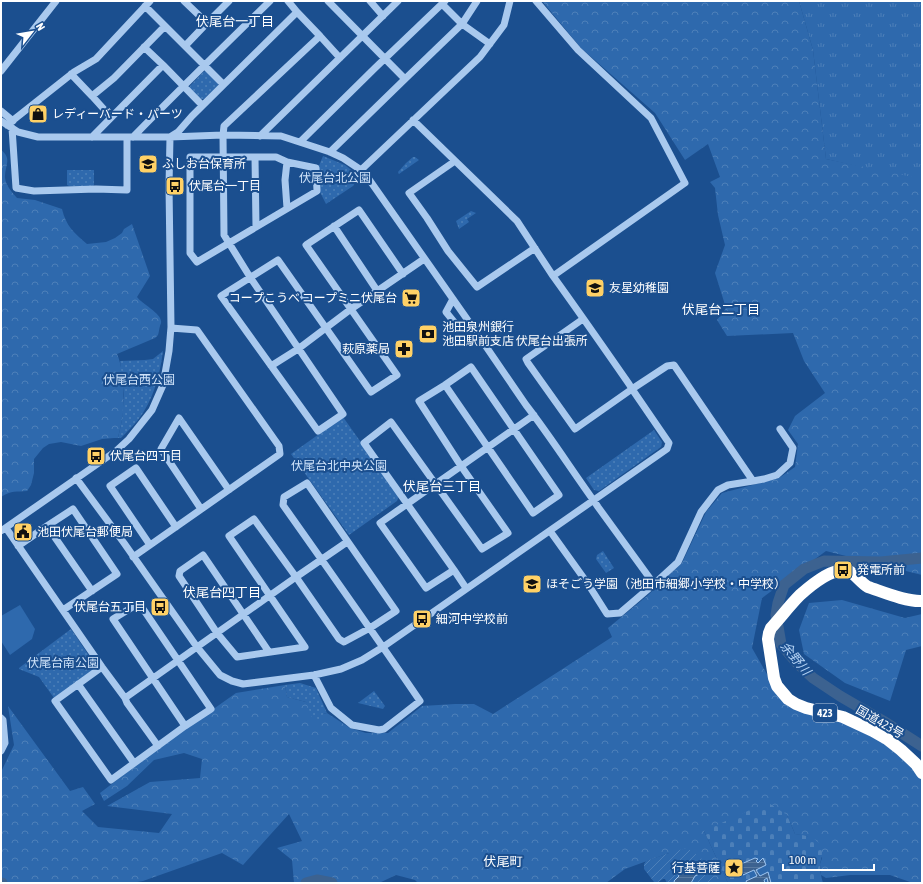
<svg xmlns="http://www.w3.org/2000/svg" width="923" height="884" font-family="'Asap Condensed','Noto Sans JP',sans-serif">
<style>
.grass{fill:url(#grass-tufts)}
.forest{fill:url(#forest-crowns)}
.cemetery{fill:url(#cemetery-stones)}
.park{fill:url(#park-dots)}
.garden{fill:url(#garden-furrows)}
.pitch{fill:#2e69ad}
.water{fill:url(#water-rules);stroke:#9cc4f0}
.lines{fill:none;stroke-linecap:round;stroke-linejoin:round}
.river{stroke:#3c6290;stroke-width:11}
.minor{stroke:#a9c9ee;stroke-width:7}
.highway{stroke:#fff;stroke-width:12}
.labels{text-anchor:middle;stroke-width:4;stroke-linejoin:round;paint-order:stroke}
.shield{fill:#1b4f8f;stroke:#bbcadd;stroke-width:1}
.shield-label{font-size:11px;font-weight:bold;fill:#fff}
.poi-label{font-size:12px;fill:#fff;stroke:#1b4f8f;text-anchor:start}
.park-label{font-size:12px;fill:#cfe3fa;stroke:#1b4f8f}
.street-label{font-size:12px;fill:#fff;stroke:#1b4f8f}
.neighbourhood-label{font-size:13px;fill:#fff;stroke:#1b4f8f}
.water-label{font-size:13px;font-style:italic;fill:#b5d3f5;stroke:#1b4f8f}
</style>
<defs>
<pattern id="grass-tufts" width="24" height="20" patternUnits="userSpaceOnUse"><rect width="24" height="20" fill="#2e69ad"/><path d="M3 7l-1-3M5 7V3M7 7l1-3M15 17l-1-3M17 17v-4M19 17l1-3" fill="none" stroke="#4d80b9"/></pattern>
<pattern id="forest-crowns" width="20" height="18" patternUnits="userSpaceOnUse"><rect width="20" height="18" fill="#2e69ad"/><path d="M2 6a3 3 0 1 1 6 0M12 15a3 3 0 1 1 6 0" fill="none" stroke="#4d80b9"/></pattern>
<pattern id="cemetery-stones" width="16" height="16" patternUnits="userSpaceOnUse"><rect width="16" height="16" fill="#2e69ad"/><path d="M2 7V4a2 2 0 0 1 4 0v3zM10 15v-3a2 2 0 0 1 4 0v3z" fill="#4d80b9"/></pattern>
<pattern id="park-dots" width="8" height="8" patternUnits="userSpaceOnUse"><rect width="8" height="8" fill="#2e69ad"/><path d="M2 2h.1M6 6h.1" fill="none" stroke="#4d80b9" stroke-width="1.8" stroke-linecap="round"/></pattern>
<pattern id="garden-furrows" width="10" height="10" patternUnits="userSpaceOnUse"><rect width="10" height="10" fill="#2e69ad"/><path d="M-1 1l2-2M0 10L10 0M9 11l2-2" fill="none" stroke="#4d80b9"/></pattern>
<pattern id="water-rules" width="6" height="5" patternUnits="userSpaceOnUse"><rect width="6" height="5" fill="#3c6290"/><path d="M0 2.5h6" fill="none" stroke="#597aa1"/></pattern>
</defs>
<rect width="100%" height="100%" fill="#1b4f8f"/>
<!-- grass -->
<path class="grass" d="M799,1H922V181L826,159L813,50Z"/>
<!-- forest -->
<path class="forest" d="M542,1H799L813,50L826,159L922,179V575L826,551L762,598L752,648L780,697L849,725L882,742L896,753L912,768L922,780V883H913L890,875H850L826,878L821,875L820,864L822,858L807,836L795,834L787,815L704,831L728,883H713V877L669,853L625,869L606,883H418L415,880L396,875L379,883H294L292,860L277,848L302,841L289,814L243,865L222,853L143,881L131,883H1V772L14,745L8,706L70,791L83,787L95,804L82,811L98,827L159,833L172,814L107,806L150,782L200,778L202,759L184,753L154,760L127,786L104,801L100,793L160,747L236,693L285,685L287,697L306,702L324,714L327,713L350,728L366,733H388L422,706L455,704H474L493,714L612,637L608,628L647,596L682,563L706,512L722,493L779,478L795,467L798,444L788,430L795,416L825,393L804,361L793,333L727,336L717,320L726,308L715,273L725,245L718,215L715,188L710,182L720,177L708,144L685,160L655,113L581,48Z
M1,150C13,159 4,167 5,178C6,186 12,192 17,198L35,200L62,209C66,226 74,233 87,244L106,242L115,238L122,233L124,229L132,224L150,276L137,297C142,304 163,314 161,323C161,324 160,325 160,326C159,329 159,332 158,335L155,338L117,354C124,369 125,404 122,420C121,426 119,432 118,438H114L102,439L81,446L61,442L49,444L43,448L34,459V473L31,485L27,491C16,492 12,490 1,497Z
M842,600L905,618L922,614V646L906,650L890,701L845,683L804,654L799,630L809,603Z"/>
<!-- cemetery -->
<path class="cemetery" d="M767,802L787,815L795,834C806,835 821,838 822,851C822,856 821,860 820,864C820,870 821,877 823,883H728L704,831Z"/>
<!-- park -->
<path class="park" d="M206,71L218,83V86L204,99H201L190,89V86L203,72Z
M323,156L345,165L359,176L353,186L326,204L318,188V168Z
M413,157H415L419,160L399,174L398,172L406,163Z
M67,170H94V185L92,187L69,186L67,185Z
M471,211L476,213L467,219L469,222L459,229L456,221Z
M163,351C160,375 153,401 138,420C133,426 127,432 121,438H118L122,420L124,395L120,361L145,360L153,359Z
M343,417L399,496L397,501L349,535L291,454Z
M654,430L662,442L661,447L599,491L594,490L586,478Z
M603,551L614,568L606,573L596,559L597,555Z
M71,629L94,663L95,669L54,698L39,677L19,669V668Z
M300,683L316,688L327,713L323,714L321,720L312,717L306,702L287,697L285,685Z
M374,691L385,706L383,709L358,703Z"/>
<!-- garden -->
<path class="garden" d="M687,848L701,858L713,877V883H667L665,879H663L657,883L654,882L644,869V864L646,861L669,853Z"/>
<!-- pitch -->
<path class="pitch" d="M20,605L35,629L32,639L10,655L1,641V616Z"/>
<!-- water -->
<path class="water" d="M755,858L758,859L756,861L758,863L763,858L766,865L756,870L760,876L768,872L771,883H766L768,882L767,878L764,880L765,883H747L746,881L757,876L754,870L743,875L739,865Z
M691,863L695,864L701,873L695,876L691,883H675L674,881L679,876L676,871L686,872L690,869Z"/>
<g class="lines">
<!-- river -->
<path class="river" d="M922,558L881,562L824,561L804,569L784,585L778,603L776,615L781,644L796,662L813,678L840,696L883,721L922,746
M1,883H2
M306,883L317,880L332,883"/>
<!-- minor -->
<path class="minor" d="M184,1L207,23L185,46
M288,1L297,12
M328,1L405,79L330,152
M370,1L383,16
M536,1L578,50L651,118L685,183L553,276
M442,4L462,24L490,44
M145,6L223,84
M207,23L229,1
M320,36L340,58
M144,47L163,65
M1,71L56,1
M71,74L92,96L114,78L165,26
M405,79L462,24L477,1
M92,96L111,117
M1,111L13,121
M413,120L517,221L553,276C579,312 604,348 629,384L632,389L575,429L528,363L526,359L583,319
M1,121L18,132L38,137H170L223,135L281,136L330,152L343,158L361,170L366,175L474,329L526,405C550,436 571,469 594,501L598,507L654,584L678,562L701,512L718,490L728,485L753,481L674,365L667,366L632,389L669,443L667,449L383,647L362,660L341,669L314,675L243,684L232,681L220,675L197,647L124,543L76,478
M7,125L74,72L96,59L150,1
M12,128L16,188L34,191L96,189L127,190V137
M260,136L398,1
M92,137L163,65L202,105
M133,137C178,91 224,46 270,1
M170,137L178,132L192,116L297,12L320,36L224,126L223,135L224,235L250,277L343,414L318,431L221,296L278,260L371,392L397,375L306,245L359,210L403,274
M300,142L375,68L445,1
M190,157H276L287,162L316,168L317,191L197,262L190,253Z
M255,157L256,227
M455,161L409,193L427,218L448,251L477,287L535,248
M287,162L285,180L287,208
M361,170L480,57L504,25L510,1
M334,226L378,292
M453,299L446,312L459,328L474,329
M271,366L298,349L351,309L424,259
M445,385L533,513L559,495L471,367L445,385L419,401L461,466L508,533L482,549L391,422L364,443L454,570L466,588
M753,481L764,479L777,475L790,463L793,448L780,429
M201,509L161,449L179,418L229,490
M47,526L92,591
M6,528L102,667L125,698L197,647C230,624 263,600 296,577L254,519L229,536L305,647L237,657L217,633L179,576L180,571L203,555L269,652
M1,531L116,451L129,439L152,410L163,385L169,351L171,327L169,186L170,137
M550,531L588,584L607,614L620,613L654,584
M150,545L110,486L136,468L176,527
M18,546L47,526L73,509L117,574L63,610
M133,557L280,454L279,446L197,330L171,328
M454,570L426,588L380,523L534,415
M102,667L55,701L111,780L185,726L211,709L139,603L113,619L185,726
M314,675L331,708L352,725L379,730L384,729L420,701C375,635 329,570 283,505L284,497L307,483L396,611L370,628L344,642L339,639L296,577L347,542
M78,684L134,763
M125,698L127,703L158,746
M1,718L3,720L5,743L1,751"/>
<!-- highway -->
<path class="highway" d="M922,601C906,602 883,592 868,587C861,583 856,575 849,571C835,565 810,586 800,595C790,605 781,617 771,628L769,633L768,639L774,678L777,686L788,699L796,704L806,708L843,717L873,731L887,739L901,750L916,764L922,773"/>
</g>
<!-- icons -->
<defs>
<g id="shop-square" transform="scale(1)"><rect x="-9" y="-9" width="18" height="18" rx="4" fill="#ffd166" stroke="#1b4f8f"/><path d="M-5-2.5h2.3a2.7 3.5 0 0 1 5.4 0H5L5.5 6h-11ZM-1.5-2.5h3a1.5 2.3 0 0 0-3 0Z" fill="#111"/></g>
<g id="school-square" transform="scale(1)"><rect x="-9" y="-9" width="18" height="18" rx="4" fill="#ffd166" stroke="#1b4f8f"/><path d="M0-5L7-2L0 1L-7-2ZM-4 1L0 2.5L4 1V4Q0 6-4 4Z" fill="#111"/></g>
<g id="bus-square" transform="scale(1)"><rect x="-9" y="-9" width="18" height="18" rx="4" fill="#ffd166" stroke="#1b4f8f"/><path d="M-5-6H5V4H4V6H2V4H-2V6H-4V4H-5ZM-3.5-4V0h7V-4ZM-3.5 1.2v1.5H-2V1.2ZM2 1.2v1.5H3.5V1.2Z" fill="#111"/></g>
<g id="supermarket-square" transform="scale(1)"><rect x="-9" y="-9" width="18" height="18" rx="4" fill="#ffd166" stroke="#1b4f8f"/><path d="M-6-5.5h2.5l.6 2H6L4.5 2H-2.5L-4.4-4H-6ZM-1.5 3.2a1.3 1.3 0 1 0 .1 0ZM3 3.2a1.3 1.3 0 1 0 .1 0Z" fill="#111"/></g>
<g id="bank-square" transform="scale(1)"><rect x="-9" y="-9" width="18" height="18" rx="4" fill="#ffd166" stroke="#1b4f8f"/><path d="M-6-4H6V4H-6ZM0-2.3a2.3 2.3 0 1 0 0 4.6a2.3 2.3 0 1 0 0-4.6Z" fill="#111"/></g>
<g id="pharmacy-square" transform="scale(1)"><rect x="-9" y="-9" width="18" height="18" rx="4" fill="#ffd166" stroke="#1b4f8f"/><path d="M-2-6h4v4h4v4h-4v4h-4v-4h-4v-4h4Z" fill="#111"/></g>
<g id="civic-square" transform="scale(1)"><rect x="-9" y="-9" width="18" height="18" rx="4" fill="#ffd166" stroke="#1b4f8f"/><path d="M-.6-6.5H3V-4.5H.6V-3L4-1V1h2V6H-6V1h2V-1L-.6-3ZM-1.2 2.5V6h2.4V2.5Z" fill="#111"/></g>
<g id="sight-square" transform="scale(1)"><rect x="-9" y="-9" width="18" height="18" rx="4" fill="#ffd166" stroke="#1b4f8f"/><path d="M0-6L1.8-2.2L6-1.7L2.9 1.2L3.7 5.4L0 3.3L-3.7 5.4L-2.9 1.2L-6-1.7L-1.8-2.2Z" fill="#111"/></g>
</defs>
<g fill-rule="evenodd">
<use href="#shop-square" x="38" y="114"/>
<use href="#school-square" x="148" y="164"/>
<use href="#bus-square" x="175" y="186"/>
<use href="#school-square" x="595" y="288"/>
<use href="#supermarket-square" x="411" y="298"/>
<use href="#bank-square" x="428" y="334"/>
<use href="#pharmacy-square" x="404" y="349"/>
<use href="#bus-square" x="96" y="456"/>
<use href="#civic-square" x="23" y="532"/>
<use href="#bus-square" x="843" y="570"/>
<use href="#school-square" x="532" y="584"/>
<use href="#bus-square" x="160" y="607"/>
<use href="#bus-square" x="422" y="619"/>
<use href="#sight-square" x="734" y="868"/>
</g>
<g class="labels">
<!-- shield labels -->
<rect class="shield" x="813" y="704" width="24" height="18" rx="3"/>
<g class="shield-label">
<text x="825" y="717">423</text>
</g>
<!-- poi labels -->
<g class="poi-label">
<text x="52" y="118">レディーバード・パーツ</text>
<text x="162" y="168">ふしお台保育所</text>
<text x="189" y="190">伏尾台一丁目</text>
<text x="609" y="292">友星幼稚園</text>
<text x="397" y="302" text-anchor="end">コープこうべ コープミニ伏尾台</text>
<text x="442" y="331">池田泉州銀行<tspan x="442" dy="14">池田駅前支店 伏尾台出張所</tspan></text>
<text x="390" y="353" text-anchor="end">萩原薬局</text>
<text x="110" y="460">伏尾台四丁目</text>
<text x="37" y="536">池田伏尾台郵便局</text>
<text x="857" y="574">発電所前</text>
<text x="546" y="588">ほそごう学園（池田市細郷小学校・中学校）</text>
<text x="146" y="611" text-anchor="end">伏尾台五丁目</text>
<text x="436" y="623">細河中学校前</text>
<text x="720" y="872" text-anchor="end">行基菩薩</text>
</g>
<!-- park labels -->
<g class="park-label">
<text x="335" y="182">伏尾台北公園</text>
<text x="139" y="384">伏尾台⻄公園</text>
<text x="339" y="470">伏尾台北中央公園</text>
<text x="63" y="667">伏尾台南公園</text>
</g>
<!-- street labels -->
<g class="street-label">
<text transform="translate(880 722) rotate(30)" y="4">国道423号</text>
</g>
<!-- neighbourhood labels -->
<g class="neighbourhood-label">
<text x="235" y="26">伏尾台一丁目</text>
<text x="721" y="314">伏尾台二丁目</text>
<text x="442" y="491">伏尾台三丁目</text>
<text x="222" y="597">伏尾台四丁目</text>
<text x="503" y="866">伏尾町</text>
</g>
<!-- water labels -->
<g class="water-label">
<text transform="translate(796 658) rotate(50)" y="5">余野川</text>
</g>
</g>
<!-- border -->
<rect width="923" height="884" fill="none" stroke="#ffffff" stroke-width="4"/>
<!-- north arrow -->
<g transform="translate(32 32) rotate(59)" stroke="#1b4f8f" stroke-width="3" paint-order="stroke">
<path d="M0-3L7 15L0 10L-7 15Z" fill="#ffffff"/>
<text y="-6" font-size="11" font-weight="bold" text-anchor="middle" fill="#ffffff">N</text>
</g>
<!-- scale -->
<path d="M783 864v6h91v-6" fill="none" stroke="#ffffff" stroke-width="2"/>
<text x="789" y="864" font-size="12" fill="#ffffff" stroke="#1b4f8f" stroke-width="3" paint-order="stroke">100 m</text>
</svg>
